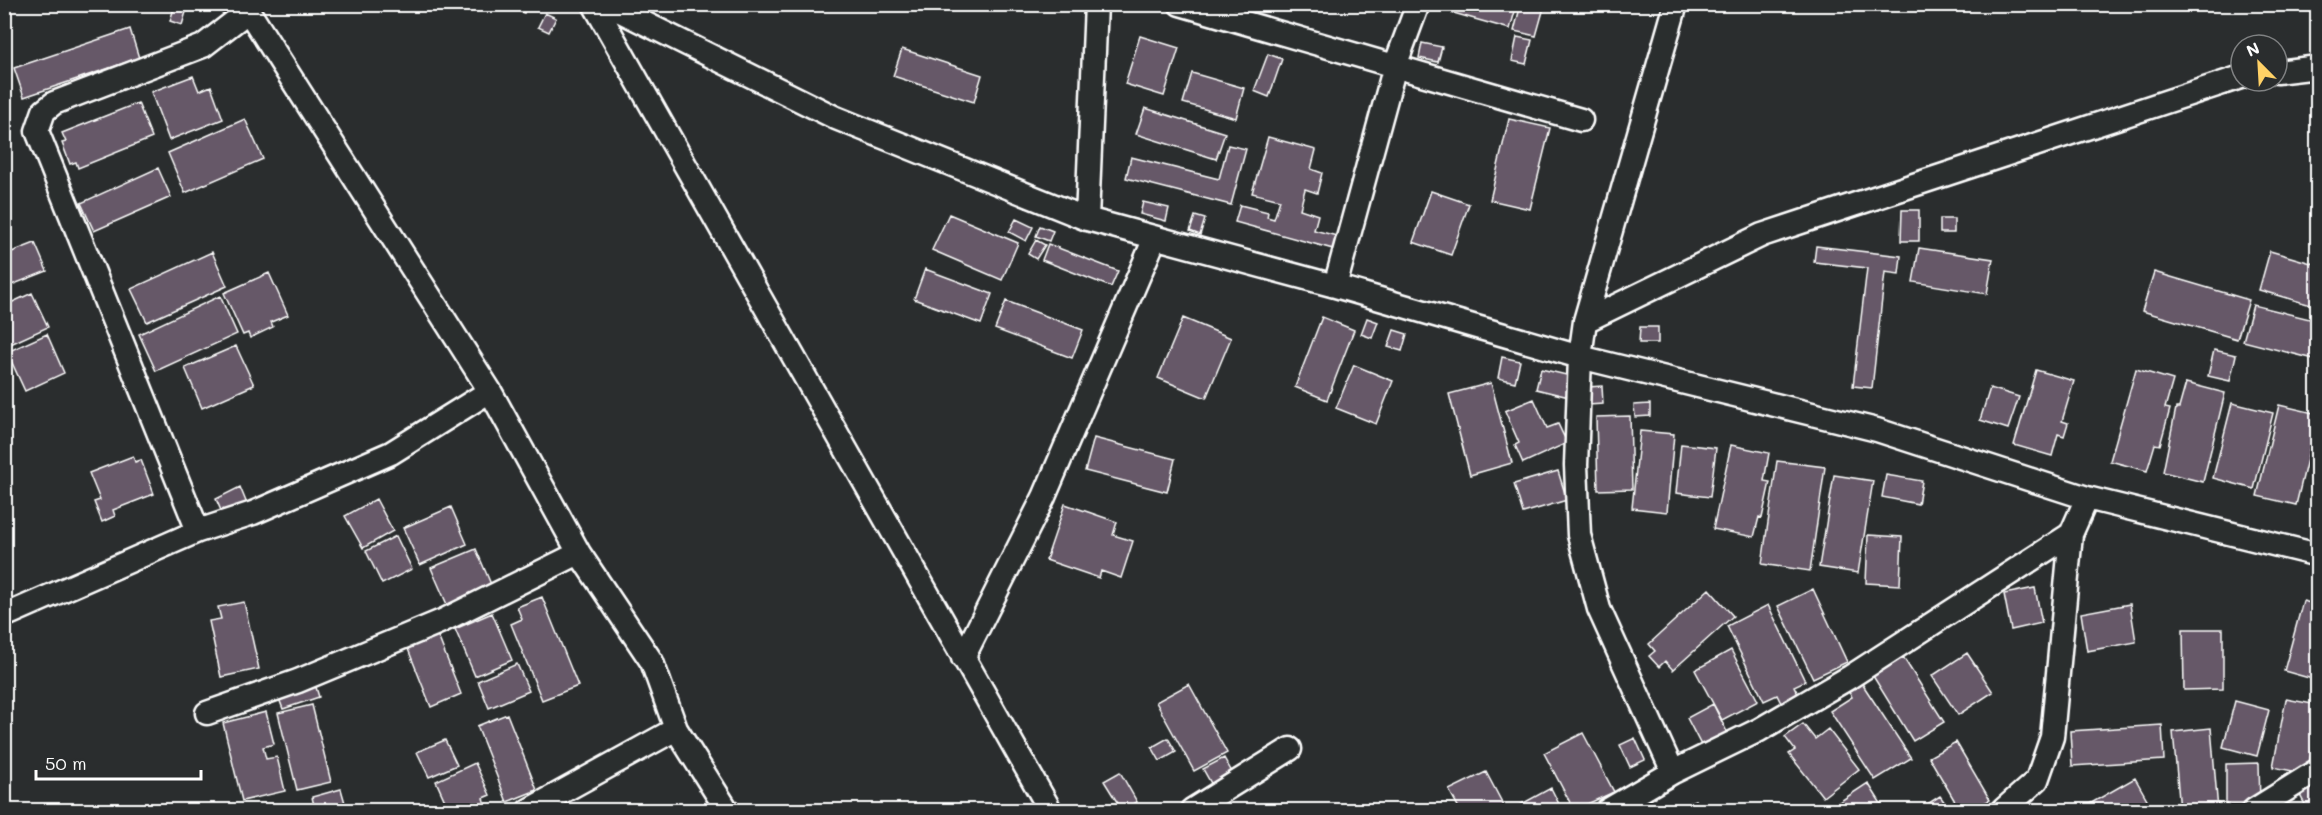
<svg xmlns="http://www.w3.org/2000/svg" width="2322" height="815" font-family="Mali,sans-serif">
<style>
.building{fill:#665967;stroke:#fff;stroke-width:1.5}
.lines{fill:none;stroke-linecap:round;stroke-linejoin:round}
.street-casing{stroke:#fff;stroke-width:27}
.street{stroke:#2a2d2e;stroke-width:22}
</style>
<rect width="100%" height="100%" fill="#2a2d2e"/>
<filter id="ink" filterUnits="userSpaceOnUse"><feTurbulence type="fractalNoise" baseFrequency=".0167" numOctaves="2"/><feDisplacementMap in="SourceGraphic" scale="12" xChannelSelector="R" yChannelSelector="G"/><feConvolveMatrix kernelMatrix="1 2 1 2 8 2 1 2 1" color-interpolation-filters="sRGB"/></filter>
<g filter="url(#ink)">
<!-- building -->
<path class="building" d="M499,4H527L524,13Z
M1453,4H1517L1510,29L1450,12Z
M1521,4H1545L1536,36L1514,31Z
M174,8L186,12L182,25L170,21Z
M545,13L556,18L549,32L538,27Z
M130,29L139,58L24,97L14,68Z
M1140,36L1179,48L1164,96L1125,84Z
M1517,37L1532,40L1526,64L1512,61Z
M1422,43L1442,47L1438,62L1419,58Z
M902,49L982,75L974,102L893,76Z
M1268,54L1282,59L1269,97L1254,91Z
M1192,73L1244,88L1236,118L1183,103Z
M193,76L199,91L211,86L223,119L169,140L151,92Z
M138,103L152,138L78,168L76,162L70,164L62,143L66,142L62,133Z
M1145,108L1225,133L1216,159L1136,134Z
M245,119L263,159L185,193L168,153Z
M1509,119L1550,128L1530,209L1490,200Z
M1268,137L1316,150L1311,169L1322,173L1317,193L1305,189L1300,209L1318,215L1314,230L1337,236L1333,249L1235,222L1240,205L1268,212L1267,217L1274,219L1280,200L1252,193Z
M1228,145L1246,149L1231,205L1126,178L1131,157L1219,179Z
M158,168L171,197L94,231L81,203Z
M1431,191L1469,204L1451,255L1413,242Z
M1143,202L1169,208L1166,221L1140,214Z
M1902,210H1919V241H1901Z
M949,214L1018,243L1002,280L932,250Z
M1195,216L1205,219L1200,235L1190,231Z
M1016,219L1033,227L1026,241L1009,232Z
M1940,219H1954V233H1940Z
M1040,226L1053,231L1049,241L1036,236Z
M1036,240L1045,245L1036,259L1028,254Z
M35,243L47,271L4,288V255Z
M1048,244L1118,271L1111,287L1042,260Z
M1816,246L1901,256L1899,274L1885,272L1872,388L1853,386L1867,268L1814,262Z
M1919,248L1993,259L1987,294L1913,282Z
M2270,251L2318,265V307L2259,290Z
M212,252L227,286L147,322L131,289Z
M925,269L992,294L981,324L914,299Z
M2154,272L2249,300L2237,339L2142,311Z
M269,273L288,315L271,322L273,327L250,338L248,333L243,335L224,293Z
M32,293L48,327L4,347V306Z
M220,296L237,334L156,371L139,334Z
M1006,301L1083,330L1072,358L995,329Z
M2253,305L2318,321V360L2243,341Z
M1322,317L1354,330L1327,400L1295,387Z
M1183,318L1231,338L1206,398L1158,378Z
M1367,318L1378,322L1372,338L1361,334Z
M1640,327H1658V343H1639Z
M1394,330L1407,334L1402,351L1388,347Z
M47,334L64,373L25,391L7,352Z
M236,346L254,385L202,408L185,368Z
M2214,350L2236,355L2230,381L2208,376Z
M1502,357L1520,361L1515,382L1498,378Z
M1354,365L1393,381L1376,424L1336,408Z
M1541,369L1575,377L1569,397L1536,389Z
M2136,369L2173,380L2165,408L2170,409L2160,445L2155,444L2147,471L2110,461Z
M2036,370L2074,381L2062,421L2068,423L2064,436L2058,434L2052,456L2014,445Z
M1491,383L1512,463L1470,475L1449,394Z
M2186,383L2225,393L2203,482L2163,472L2176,408H2179Z
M1602,386L1603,404L1588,405V387Z
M1990,388L2019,397L2008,429L1980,420Z
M1534,399L1547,428L1558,424L1567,443L1523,463L1515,445L1519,443L1505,411Z
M2232,403L2273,413L2254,489L2213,478Z
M1650,404V416L1635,417L1634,405Z
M2279,405L2318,414L2296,505L2257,496Z
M1630,416L1632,489L1598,490L1596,417Z
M1640,431L1674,434L1667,512L1632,508Z
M1094,438L1175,459L1167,492L1085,471Z
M1681,444L1716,448L1710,497L1676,493Z
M1731,445L1769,453L1764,481L1770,482L1762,518L1759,517L1754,537L1713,529Z
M133,456L135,462L141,460L154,494L113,510L115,516L102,522L94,502L100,500L89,473Z
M1777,461L1825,467L1810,571L1762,564Z
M1558,471L1567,500L1523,513L1514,484Z
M1834,475L1873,481L1858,573L1819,567Z
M1886,475L1922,481L1918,504L1882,497Z
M240,487L247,504L223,515L216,499Z
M376,499L393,531L363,548L345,516Z
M1065,504L1117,522L1113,535L1133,541L1121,578L1101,571L1099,578L1046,560Z
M451,507L467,544L420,565L403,528Z
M1868,535L1902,537L1900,585L1866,583Z
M396,536L412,569L382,584L366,551Z
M476,549L493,589L449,609L431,568Z
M2035,588L2042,623L2011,630L2004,594Z
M1709,589L1733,616L1673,670L1665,661L1659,667L1649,656L1655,651L1649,644Z
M1813,589L1847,662L1813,678L1778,606Z
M542,597L578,686L542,700L511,624L522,619L517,607Z
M2303,601L2318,605L2316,680L2284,671Z
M244,602L259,669L221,677L209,621L221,619L218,607Z
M2130,604L2136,642L2087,651L2081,613Z
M1768,605L1805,681L1794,686L1799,696L1782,705L1777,695L1764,701L1727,626Z
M492,613L512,660L475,676L455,629Z
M2183,629H2223V689L2184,690Z
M436,631L461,694L431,707L406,644Z
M1731,650L1758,701L1722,720L1695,670Z
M1967,653L1993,692L1958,715L1932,676Z
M1903,657L1944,722L1913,741L1873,676Z
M517,664L529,691L489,708L478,681Z
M1861,682L1911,758L1875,780L1830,711L1852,697L1848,691Z
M315,684L319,697L283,709L278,696Z
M1189,684L1227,753L1194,771L1156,702Z
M2286,699L2318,705V719L2307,774L2273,767Z
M2235,701L2269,710L2257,756L2223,747Z
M1713,704L1728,734L1702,747L1687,718Z
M312,705L331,782L297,790L278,713Z
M266,712L274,744L263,747L266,759L277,757L285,791L242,801L223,723Z
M507,714L537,790L507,802L477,726Z
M1803,724L1815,739L1828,729L1859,769L1823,797L1789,754L1795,750L1785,737Z
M2162,725L2164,760L2072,766L2070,731Z
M2211,728L2218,810H2180L2173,732Z
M1583,733L1614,792L1574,810L1544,753Z
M1168,738L1176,752L1160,761L1152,747Z
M1635,738L1645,760L1630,767L1620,745Z
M445,740L457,765L429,777L417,752Z
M1956,742L1990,800L1971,810H1960L1929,757Z
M1224,758L1233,774L1212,785L1203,769Z
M475,763L490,795L483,798L485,804L472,810H449L436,781Z
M2259,763L2260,804L2226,805V764Z
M1120,772L1137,802L1122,810L1104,781Z
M1486,772L1506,810H1460L1449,790Z
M2318,774V810H2308L2295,786Z
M2135,778L2153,810H2079Z
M1868,783L1885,810H1827Z
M1551,788L1562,810H1520L1518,806Z
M341,789L347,810H315L312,797Z
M1940,796L1950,810H1918Z
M1695,800L1700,810H1673Z"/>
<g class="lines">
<!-- street casing -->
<g class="street-casing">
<path id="street" d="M244,4L490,391L579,553L652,662L676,729L727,810
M594,4L1050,810
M606,4L836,118L1087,219L1335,286L1580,357L1877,430L2087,498L2318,555
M1180,4L1581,120
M247,12L203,46L54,103L44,111L37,131L198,531L253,513L391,453L490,391
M2277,72L2318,67
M1087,219L1096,4
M1335,286L1395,66L1418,4
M1585,321L1762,235L2241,77
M4,616L198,531
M963,658L1044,497L1155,238
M207,713L298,681L442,621L579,553
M1673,772L1599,609L1579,535L1576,465L1580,357L1585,321L1676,4
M529,810L676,729
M1192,810L1290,749
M1608,810L1673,772L1759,730L1850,677L2071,534
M2003,810L2037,780L2052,737L2071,534L2087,498
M2254,810L2318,770"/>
</g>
<!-- street -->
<use href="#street" class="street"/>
</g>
</g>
<!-- margin -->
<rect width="2322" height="815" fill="none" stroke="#2a2d2e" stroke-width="24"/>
<rect x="12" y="12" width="2298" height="791" fill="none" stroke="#fff" stroke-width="2" filter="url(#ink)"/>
<!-- north arrow -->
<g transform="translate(2259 63) rotate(336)"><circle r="28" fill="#2a2d2e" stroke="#7f8182" stroke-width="1.5"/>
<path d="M0-4.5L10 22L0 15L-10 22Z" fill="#ffd166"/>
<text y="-9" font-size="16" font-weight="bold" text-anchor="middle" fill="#ffffff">N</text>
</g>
<!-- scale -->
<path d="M36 770v9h165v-9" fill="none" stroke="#ffffff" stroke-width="3"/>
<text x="45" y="770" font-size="18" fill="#ffffff" stroke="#2a2d2e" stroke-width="4.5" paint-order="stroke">50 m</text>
</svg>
